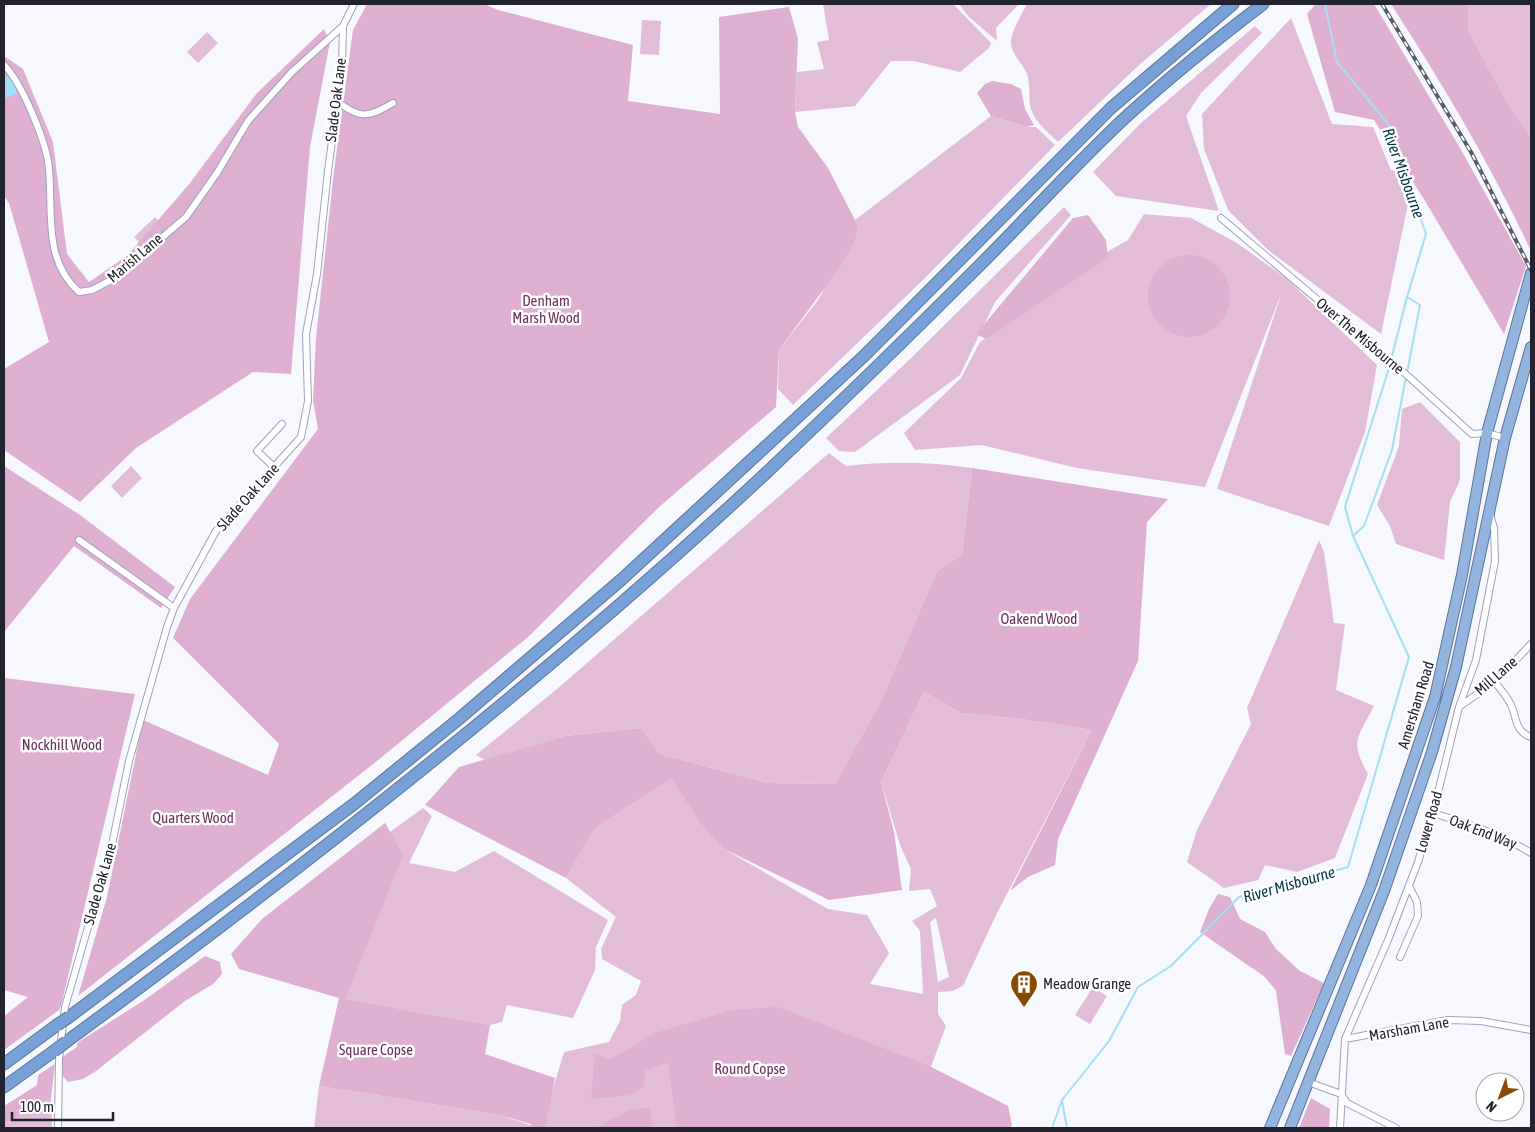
<svg xmlns="http://www.w3.org/2000/svg" width="1535" height="1132" font-family="'Asap Condensed',sans-serif">
<style>
.green{fill:#e3bcd7;fill-rule:evenodd}
.forest{fill:#deafd0}
.water{fill:#a4def7}
.lines{fill:none;stroke-linecap:round;stroke-linejoin:round}
.stream{stroke:#a4def7;stroke-width:2}
.minor-casing{stroke:#9fa1c0;stroke-width:8}
.trunk-casing{stroke:#5a759c;stroke-width:12}
.motorway-casing{stroke:#5a759c;stroke-width:13}
.minor{stroke:#fff;stroke-width:6}
.trunk{stroke:#92b4de;stroke-width:10}
.motorway{stroke:#77a1d6;stroke-width:11}
.rail-casing{stroke:#5a5a66;stroke-width:4}
.rail{stroke:#fff;stroke-width:2;stroke-dasharray:5.5;stroke-linecap:butt}
.motorway-bridge-casing{stroke:#5a759c;stroke-width:13;stroke-linecap:butt}
.motorway-bridge{stroke:#77a1d6;stroke-width:11}
.labels{text-anchor:middle;stroke-width:5;stroke-linejoin:round;paint-order:stroke}
.street-label{font-size:15px;fill:#232330;stroke:#fff}
.park-label{font-size:15px;fill:#69315b;stroke:#fff}
.poi-label{font-size:15px;fill:#232330;stroke:#fff;text-anchor:start}
.water-label{font-size:16px;font-style:italic;fill:#033849;stroke:#fff}
</style>
<rect width="100%" height="100%" fill="#f7f7fe"/>
<!-- green -->
<path class="green" d="M823,4H953L991,43L989,48L960,72L914,61H891L855,106L795,112L797,72L824,69L817,42L829,40Z
M959,4H1019L996,28L997,41L968,16Z
M1027,4H1211L1139,65L1058,142C1050,134 1040,126 1034,116C1026,102 1032,88 1027,74C1023,64 1009,51 1011,40C1013,28 1022,14 1027,4Z
M1468,4H1531V137L1508,104L1468,30Z
M1291,18L1332,124L1373,127L1391,170L1396,171L1408,204L1381,334L1268,250L1228,210L1204,149L1202,114Z
M642,20L661,21L659,55L640,54Z
M1255,26L1262,33L1201,93L1186,116L1219,211L1116,196L1093,172L1141,123Z
M207,32L218,43L198,63L187,52Z
M991,116L1027,127H1036L1055,145L926,277L793,405L778,389L779,350L818,300L858,228L855,220Z
M1064,207L1071,215L995,302L960,375L855,452L839,451L826,438L909,360Z
M1144,214L1191,218L1237,243L1287,279L1377,365L1365,432L1329,526L1217,489L1282,292L1205,487L1077,468L982,445L915,450L904,433L961,378L980,342L1098,257L1128,240Z
M155,217L166,229L146,249L134,237Z
M1420,402L1460,442V480L1450,502L1444,560L1396,544L1390,526L1377,505L1399,446L1402,409Z
M829,453L846,466C889,461 930,462 972,468L962,555L937,571L881,701L835,784L768,783L660,754L641,728L565,736L485,760L476,755L557,689Z
M131,466L142,478L122,498L111,486Z
M1319,540L1324,552L1334,623L1345,624L1336,690L1374,706C1358,738 1349,741 1368,774L1335,858L1297,872L1265,865L1258,880L1224,888L1187,862L1197,830L1251,724L1247,708Z
M924,692L961,713L1021,719L1092,730L997,913L963,986L952,991L938,992V1014L946,1026L931,1067L1008,1106L1009,1128H541L564,1052L609,1042L620,1021L622,1005L636,995L641,981L602,959L601,949L616,917L566,878L595,828L671,779L702,826L724,849L828,909L867,915L889,953L870,984L923,994L920,931L912,921L937,906L930,889L909,891L911,869L900,845L881,782ZM936,918L949,977L938,982L930,922Z
M423,808L432,816L409,863L455,872L494,851L608,920L596,947L595,970L573,1018L507,1005L502,1022L490,1025L344,999L404,855L390,832Z
M1093,987L1107,996L1090,1024L1075,1015Z
M319,1086L500,1115L539,1128H314Z
M51,1098L52,1128H4V1124Z"/>
<!-- forest -->
<path class="forest" d="M367,4H484L498,10L633,45L628,101L720,114L719,17L789,7L798,39L795,112L798,127L828,168L855,220L858,228L855,240L840,267L779,350L776,407L659,507L528,637L377,761L78,996L107,897L143,720L268,775L279,744L173,638L190,599L318,429L313,400L316,338L334,171L353,30Z
M1316,4H1374L1460,148L1526,266L1504,334L1425,201L1374,120L1335,112L1307,14Z
M1391,4H1468V30L1508,104L1531,137V251C1491,165 1442,83 1391,4Z
M324,29L330,42L310,147L291,374L253,372L136,448L80,502L4,450V369L49,342L9,203L4,196V56L23,69L53,142L67,254L89,282L127,256L190,183L257,93Z
M992,81L1011,84L1021,89L1025,109L1034,125L1027,127L991,116L977,93L985,84Z
M1088,215L1106,240L1108,258L986,339L976,334L1073,218Z
M1148 296a41 41 0 1 1 82 0a41 41 0 1 1-82 0Z
M4,466L80,515L175,587L161,608L74,546L4,632Z
M972,468L1168,499L1147,522L1138,661L1058,839L1055,865L1028,877L1010,891L1092,730L1021,719L961,713L924,692L881,782L894,832L902,890L829,900L724,849L702,826L671,779L595,828L566,878L425,805L459,767L565,736L641,728L660,754L768,783L835,784L881,701L937,571L962,555Z
M4,678L135,694L61,1006L59,1010L4,1050V1016L28,997L4,990Z
M385,823L404,855L345,999L490,1025L485,1054L555,1078L545,1128H531V1124L500,1115L319,1086L339,998L239,969L231,954L262,919Z
M1218,894L1230,897L1240,919L1265,932L1276,949L1300,971L1324,983L1291,1056L1285,1054L1276,991L1265,977L1200,932L1209,909Z
M205,956L220,962L222,974L213,984L185,1001L96,1071L83,1079L68,1082L62,1075L61,1058L77,1047V1044L80,1041L146,999Z
M778,1007L927,1065L1008,1106L1012,1125L1010,1128H677L668,1063L646,1070L643,1087L631,1095L591,1099L595,1054L611,1059L655,1033L732,1010Z
M55,1064L51,1098L4,1124V1106L37,1085L38,1075Z
M1311,1098L1330,1109L1329,1128H1299Z
M650,1108L653,1128H595L632,1109Z"/>
<!-- water -->
<path class="water" d="M4,75L14,81L17,94L4,98Z"/>
<g class="lines">
<!-- stream -->
<path class="stream" d="M1325,4L1337,62L1389,125L1426,234L1407,297L1391,360
M1407,297L1420,305L1407,373
M1353,536L1364,526L1392,450L1406,377
M1062,1101L1067,1128
M1052,1128L1062,1100L1109,1041L1138,987L1171,966L1239,897L1348,867L1409,657L1353,536L1345,507L1390,365"/>
<!-- minor casing -->
<g class="minor-casing">
<path id="minor" d="M4,65C22,83 47,143 49,169C53,213 43,260 79,292L92,290L115,278L186,217L217,173L248,121L292,72L343,26
M337,101C360,120 369,117 393,103
M1221,218L1409,377L1472,434L1487,433L1505,438
M274,467L257,451L282,424
M79,540L174,608
M1495,682C1500,689 1507,696 1511,705C1517,718 1515,732 1531,737
M1460,706L1495,682L1531,644
M1433,813C1467,824 1501,834 1531,853
M1400,957L1418,916L1417,902L1409,886
M1345,1039L1448,1020L1481,1021L1531,1030
M1308,1082L1341,1094L1347,1103L1396,1128
M58,1128L59,1059L65,1007L113,840L129,761L167,627L174,608L216,531L301,437L308,401L306,334L317,274L328,171L342,66L343,26L354,4
M1340,1128L1345,1039L1388,940L1418,862L1433,813L1459,707L1476,660L1495,561L1494,528L1490,514"/>
</g>
<!-- trunk casing -->
<g class="trunk-casing">
<path id="trunk" d="M1270,1128L1371,885L1435,697L1462,575L1487,433L1531,273
M1290,1128L1384,891L1432,752L1456,667L1505,438L1531,347"/>
</g>
<!-- motorway casing -->
<g class="motorway-casing">
<path id="motorway" d="M69,1017L354,804L460,718L621,580L864,356L1111,108L1233,4
M66,1042C308,864 545,679 765,474C838,405 911,334 982,263C1031,214 1077,162 1128,115C1171,76 1217,39 1263,4
M4,1064L57,1025
M4,1087L54,1051"/>
</g>
<!-- minor -->
<use href="#minor" class="minor"/>
<!-- trunk -->
<use href="#trunk" class="trunk"/>
<!-- motorway -->
<use href="#motorway" class="motorway"/>
<!-- rail casing -->
<g class="rail-casing">
<path id="rail" d="M1382,4L1471,152L1531,270"/>
</g>
<!-- rail -->
<use href="#rail" class="rail"/>
<!-- motorway-bridge casing -->
<g class="motorway-bridge-casing">
<path id="motorway-bridge" d="M57,1025L69,1017
M54,1051L66,1042"/>
</g>
<!-- motorway-bridge -->
<use href="#motorway-bridge" class="motorway-bridge"/>
</g>
<!-- icons -->
<defs>
<g id="building-pin" transform="scale(1.4375)"><path d="M0 17L-7.5 6A9.5 9.5 0 1 1 7.5 6Z" fill="#864b04" stroke="#fff"/><path d="M-4-6H4V6H1V3H-1V6H-4ZM-2.5-4.3h1.7v1.8h-1.7ZM.8-4.3h1.7v1.8H.8ZM-2.5-1h1.7V.8h-1.7ZM.8-1h1.7V.8H.8Z" fill="#fff"/></g>
</defs>
<g fill-rule="evenodd">
<use href="#building-pin" x="1024" y="984"/>
</g>
<g class="labels">
<!-- street labels -->
<g class="street-label">
<text transform="translate(336 100) rotate(-83)" y="5">Slade Oak Lane</text>
<text transform="translate(135 258) rotate(-40)" y="5">Marish Lane</text>
<text transform="translate(1360 336) rotate(40)" y="5">Over The Misbourne</text>
<text transform="translate(248 497) rotate(-48)" y="5">Slade Oak Lane</text>
<text transform="translate(1496 676) rotate(-41)" y="5">Mill Lane</text>
<text transform="translate(1416 705) rotate(-73)" y="5">Amersham Road</text>
<text transform="translate(1429 822) rotate(-74)" y="5">Lower Road</text>
<text transform="translate(1483 832) rotate(21)" y="5">Oak End Way</text>
<text transform="translate(100 884) rotate(-74)" y="5">Slade Oak Lane</text>
<text transform="translate(1409 1029) rotate(-10)" y="5">Marsham Lane</text>
</g>
<!-- park labels -->
<g class="park-label">
<text x="546" y="306">Denham<tspan x="546" dy="17">Marsh Wood</tspan></text>
<text x="1039" y="624">Oakend Wood</text>
<text x="62" y="750">Nockhill Wood</text>
<text x="193" y="823">Quarters Wood</text>
<text x="376" y="1055">Square Copse</text>
<text x="750" y="1074">Round Copse</text>
</g>
<!-- poi labels -->
<g class="poi-label">
<text x="1043" y="989">Meadow Grange</text>
</g>
<!-- water labels -->
<g class="water-label">
<text transform="translate(1404 173) rotate(70)" y="6">River Misbourne</text>
<text transform="translate(1289 884) rotate(-16)" y="6">River Misbourne</text>
</g>
</g>
<!-- border -->
<rect width="1535" height="1132" fill="none" stroke="#232330" stroke-width="10"/>
<!-- north arrow -->
<g transform="translate(1500 1097) rotate(222)"><circle r="24" fill="#ffffff" stroke="#a7a7ac"/>
<path d="M0-4L9 19L0 12L-9 19Z" fill="#864b04"/>
<text y="-8" font-size="14" font-weight="bold" text-anchor="middle" fill="#232330">N</text>
</g>
<!-- scale -->
<path d="M12 1112v8h101v-8" fill="none" stroke="#232330" stroke-width="2.5"/>
<text x="20" y="1112" font-size="15" fill="#232330" stroke="#ffffff" stroke-width="4" paint-order="stroke">100 m</text>
</svg>
